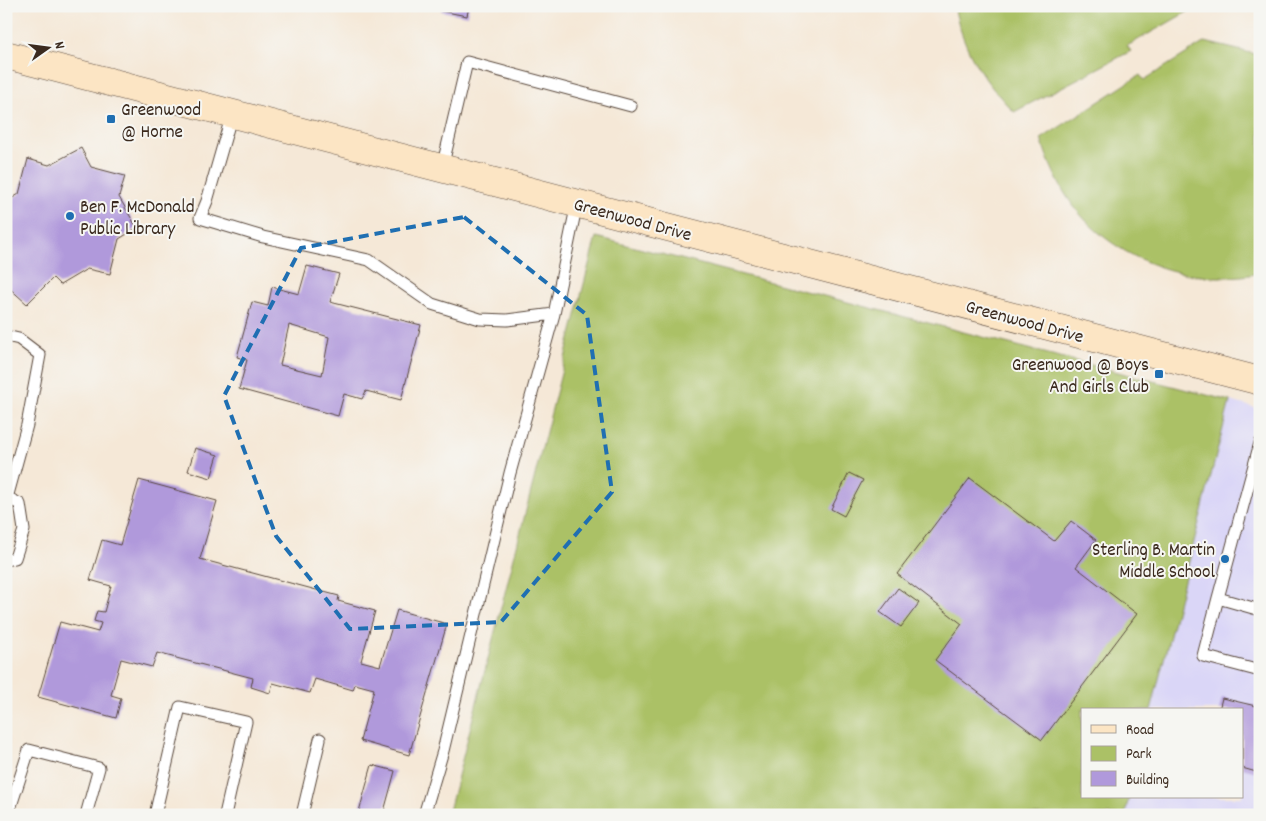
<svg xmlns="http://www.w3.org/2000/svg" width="1266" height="821" font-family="Dekko,sans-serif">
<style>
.built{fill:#dad6f7}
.green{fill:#abc166;stroke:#737642}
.building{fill:#b099db;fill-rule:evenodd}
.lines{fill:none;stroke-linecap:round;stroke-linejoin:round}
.lane-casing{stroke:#57463a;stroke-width:13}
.secondary-casing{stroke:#57463a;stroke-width:29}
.lane{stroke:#fff;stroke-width:11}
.secondary{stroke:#fce5c4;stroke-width:28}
.marked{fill:none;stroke:#1f6fb2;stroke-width:4;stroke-dasharray:10 6;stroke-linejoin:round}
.poi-dot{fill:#1f6fb2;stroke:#f6f6f2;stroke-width:2}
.labels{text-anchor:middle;stroke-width:4;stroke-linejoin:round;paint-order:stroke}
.poi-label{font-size:19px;fill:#3b2a1e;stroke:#f6f6f2;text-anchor:start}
.street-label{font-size:19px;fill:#3b2a1e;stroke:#f6f6f2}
</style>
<rect width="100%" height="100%" fill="#f6f6f2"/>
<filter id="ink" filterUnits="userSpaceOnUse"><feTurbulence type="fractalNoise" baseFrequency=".02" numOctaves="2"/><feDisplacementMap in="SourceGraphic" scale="10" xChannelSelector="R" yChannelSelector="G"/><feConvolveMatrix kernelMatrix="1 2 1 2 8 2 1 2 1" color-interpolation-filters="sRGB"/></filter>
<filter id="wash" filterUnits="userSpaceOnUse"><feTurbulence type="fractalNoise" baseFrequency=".0096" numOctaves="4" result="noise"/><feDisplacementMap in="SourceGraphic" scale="20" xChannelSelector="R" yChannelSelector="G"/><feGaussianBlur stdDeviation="1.12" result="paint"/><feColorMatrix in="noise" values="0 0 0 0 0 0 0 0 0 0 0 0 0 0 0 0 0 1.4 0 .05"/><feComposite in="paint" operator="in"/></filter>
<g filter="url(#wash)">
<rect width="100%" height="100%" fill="#f5e8d7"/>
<!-- built -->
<path class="built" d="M1230,401L1260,409V815H1125L1129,797H1242V710H1151Z"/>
<!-- green -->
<path class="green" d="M954,6H1190L1189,11L1127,46L1131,51L1014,112C982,79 964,52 954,6Z
M1205,42L1255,54L1260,62V273C1187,289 1103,257 1064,192C1054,175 1047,158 1041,139L1140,75L1144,80Z
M596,237L1230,401L1151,710H1082V797H1129L1125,815H448Z"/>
<g id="blocks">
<!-- building -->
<path class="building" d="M442,6H469L467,16L441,11Z
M81,148L91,167L125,176L119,197L137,228L119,239L110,274L87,269L60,285L53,278L27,304L6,285V202L19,194L28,159L49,165Z
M307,266L339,274L330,302L421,325L401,400L366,391L362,399L344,394L338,416L239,389L247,360L237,357L252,302L268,306L272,287L299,294ZM289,325L329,337L322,375L280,365Z
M195,448L218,455L211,478L188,471Z
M849,473L863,480L844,516L831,509Z
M970,478L1054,541L1071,521L1096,540L1076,567L1137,614L1042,740L935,660L962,624L897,574Z
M139,480L217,501L200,559L339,596L338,601L375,611L361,661L380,666L397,610L447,624L409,755L360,741L374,689L355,684L353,690L315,679L310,693L273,683L270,693L251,687L253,678L157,653L152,667L121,659L111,695L121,698L116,718L38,697L60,622L98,632L101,623L94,621L97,611L104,612L111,586L90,580L102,540L120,545Z
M898,588L919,603L901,627L880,612Z
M1222,698L1260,707V773L1242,768V710H1219Z
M372,765L395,771L391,786L383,815H358Z"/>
</g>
</g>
<g filter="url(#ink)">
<use href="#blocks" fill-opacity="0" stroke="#57463a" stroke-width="1"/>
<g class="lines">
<!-- lane casing -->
<g class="lane-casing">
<path id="lane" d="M232,114L207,201L200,218L263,237L369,260L432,304L480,319L507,320L554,314
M442,168L467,62L631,106
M6,336L19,339L40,355L27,425L7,498
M1260,443L1218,598L1260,610
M6,497L20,504L24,530L15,558L6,560
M1218,598L1203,656L1260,671
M8,815L29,750L99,768L86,815
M155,815L180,707L246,722L225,815
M302,815L320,739
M424,815L443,751L510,473L554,314L577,203"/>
</g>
<!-- secondary casing -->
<g class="secondary-casing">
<path id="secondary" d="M6,55L1260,381"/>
</g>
<!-- lane -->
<use href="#lane" class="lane"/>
<!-- secondary -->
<use href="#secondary" class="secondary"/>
</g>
</g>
<!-- marked area -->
<path class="marked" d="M464,217L587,315L612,492L501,622L350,629L276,536L224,396L301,248Z"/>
<!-- markers -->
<g class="poi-dot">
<rect x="106" y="114" width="10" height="10" rx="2.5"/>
<circle cx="70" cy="216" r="5"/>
<rect x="1154" y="369" width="10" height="10" rx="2.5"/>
<circle cx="1225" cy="559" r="5"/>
</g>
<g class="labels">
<!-- poi labels -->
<g class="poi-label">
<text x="121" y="115">Greenwood<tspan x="121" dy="22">@ Horne</tspan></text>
<text x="80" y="212">Ben F. McDonald<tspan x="80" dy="22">Public Library</tspan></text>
<text x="1149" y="370" text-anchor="end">Greenwood @ Boys<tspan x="1149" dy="22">And Girls Club</tspan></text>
<text x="1215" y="555" text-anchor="end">Sterling B. Martin<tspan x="1215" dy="22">Middle School</tspan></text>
</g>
<!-- street labels -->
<g class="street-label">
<text transform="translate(633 218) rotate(15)" y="7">Greenwood Drive</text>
<text transform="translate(1025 320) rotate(15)" y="7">Greenwood Drive</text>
</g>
</g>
<!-- margin -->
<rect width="1266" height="821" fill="none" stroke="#f6f6f2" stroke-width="25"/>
<!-- legend -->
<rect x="1081" y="708" width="162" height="90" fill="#f6f6f2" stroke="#aba49d"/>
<rect x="1091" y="725" width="25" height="8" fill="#fce5c4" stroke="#aba49d"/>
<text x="1126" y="734" font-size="15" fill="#3b2a1e">Road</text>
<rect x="1091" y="746" width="25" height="15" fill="#abc166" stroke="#aba49d"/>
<text x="1126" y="758" font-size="15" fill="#3b2a1e">Park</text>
<rect x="1091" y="771" width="25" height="15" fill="#b099db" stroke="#aba49d"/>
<text x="1126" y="784" font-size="15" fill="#3b2a1e">Building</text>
<!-- north arrow -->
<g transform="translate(48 48) rotate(76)" stroke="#f6f6f2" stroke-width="4" paint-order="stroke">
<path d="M0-4L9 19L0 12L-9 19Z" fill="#3b2a1e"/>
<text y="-8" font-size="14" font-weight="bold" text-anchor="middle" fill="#3b2a1e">N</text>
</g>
</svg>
